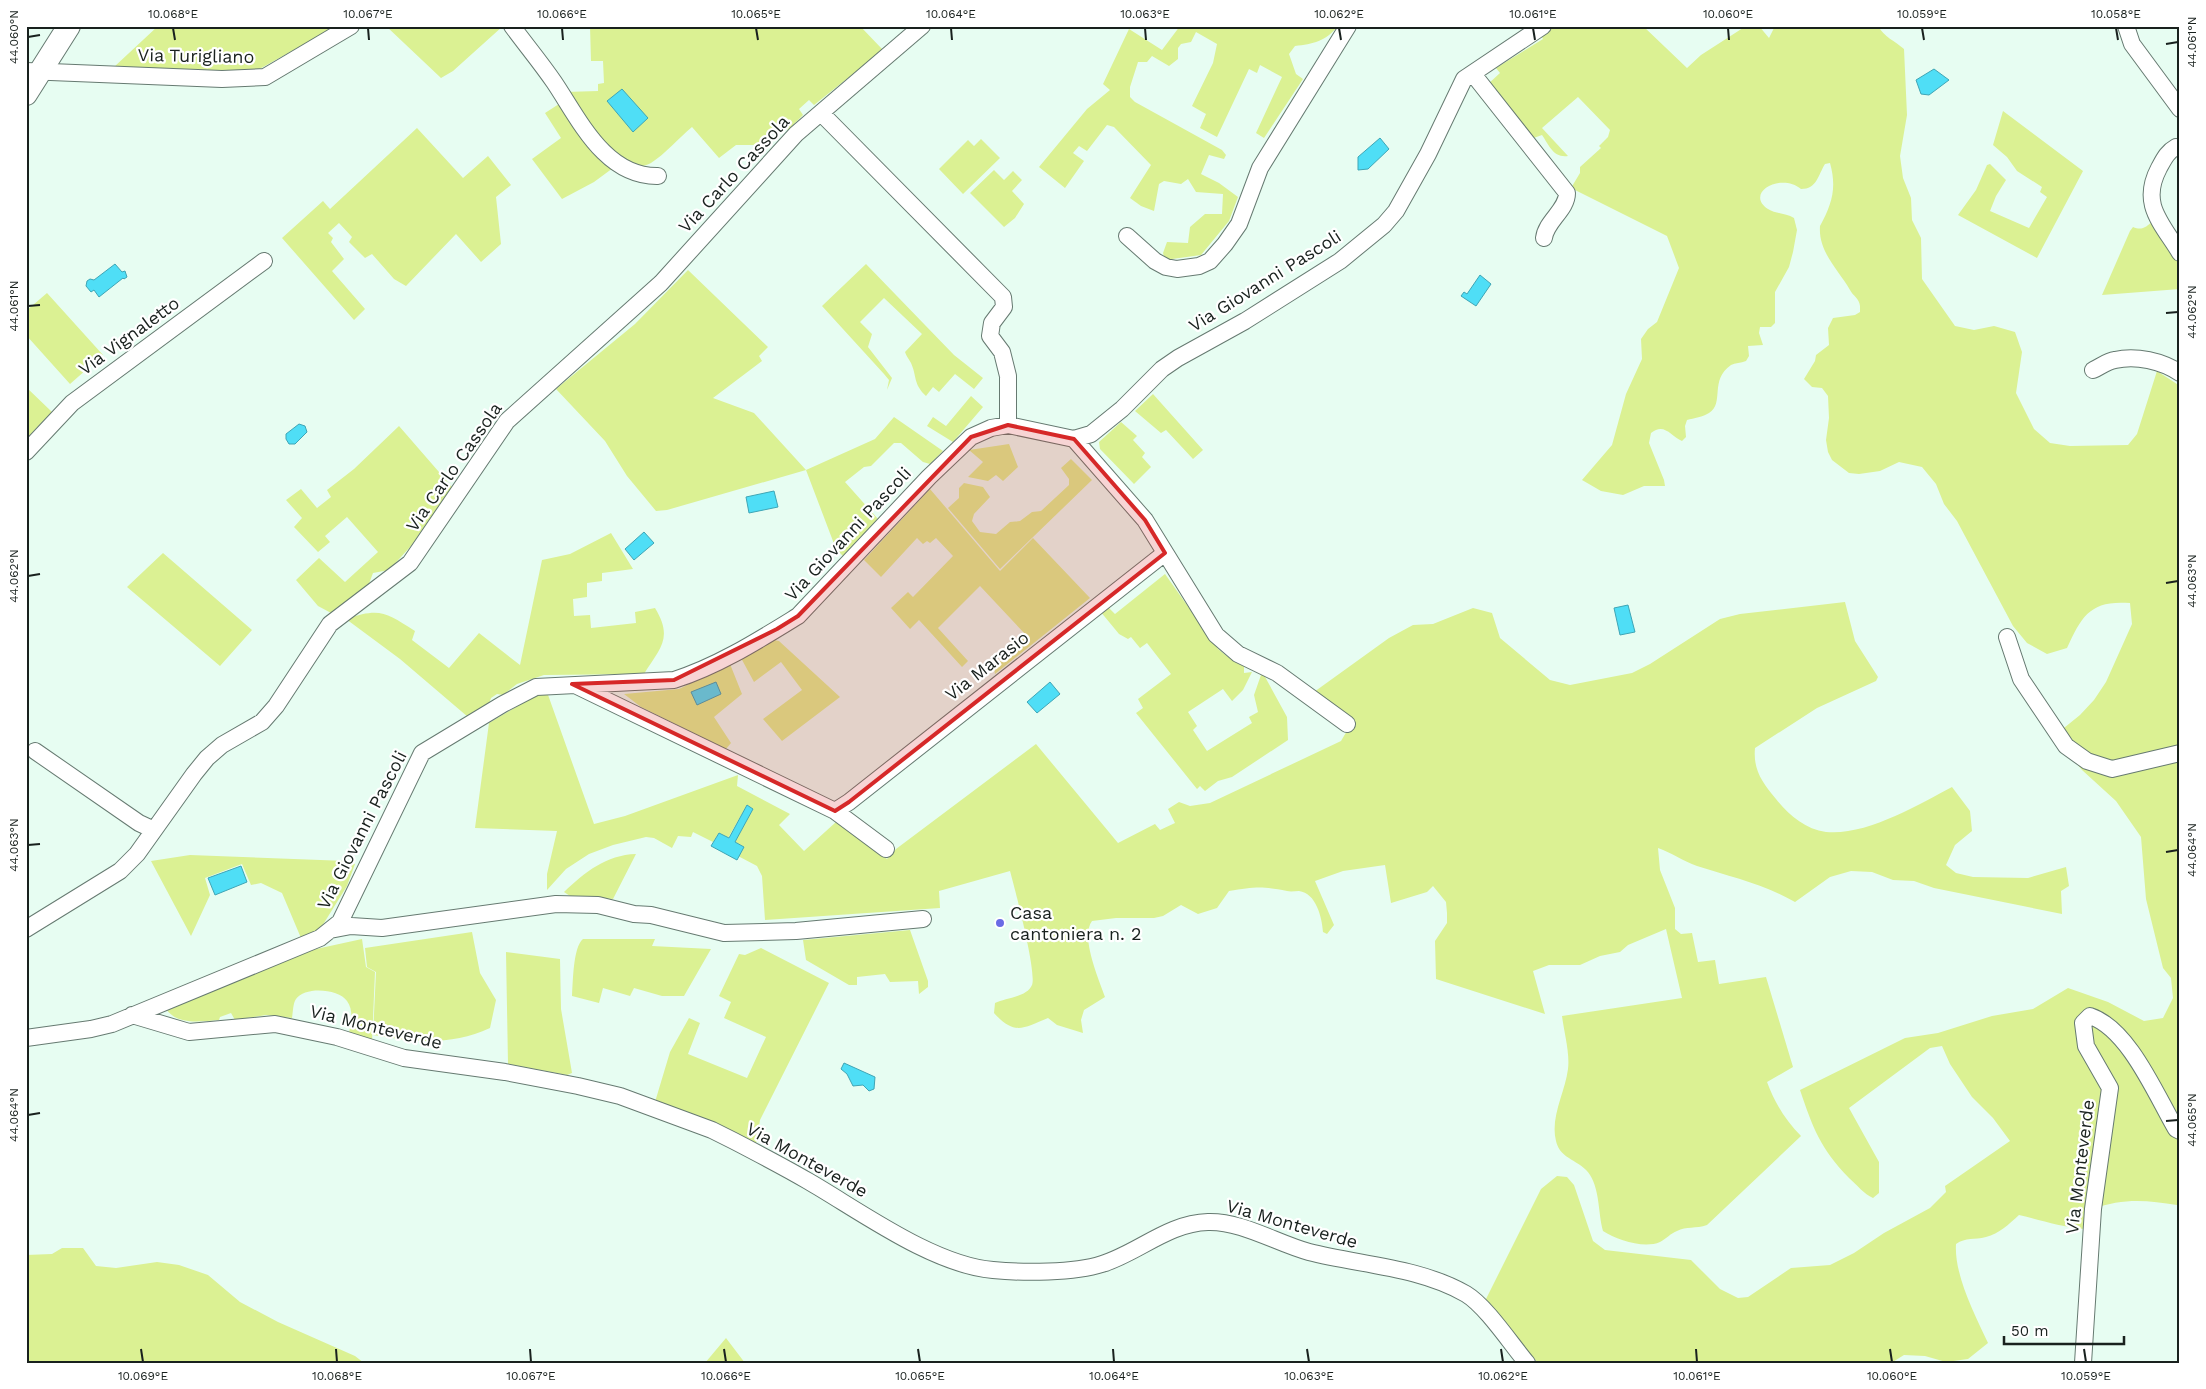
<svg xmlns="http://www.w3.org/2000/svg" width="2206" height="1389" font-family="'Work Sans',sans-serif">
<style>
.green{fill:#dbf193}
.water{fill:#4fdef6;stroke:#3fa5b5}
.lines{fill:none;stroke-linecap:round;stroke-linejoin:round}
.street-casing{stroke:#667a71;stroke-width:18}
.secondary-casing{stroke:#667a71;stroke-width:24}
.street{stroke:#fff;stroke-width:16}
.secondary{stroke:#fff;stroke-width:22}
.marked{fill:#d62828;fill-opacity:0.2;stroke:#d62828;stroke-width:4;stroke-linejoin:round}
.ticks{fill:none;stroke:#19211e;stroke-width:2}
.poi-dot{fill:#6a6be5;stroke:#fff;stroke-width:2}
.labels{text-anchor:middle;stroke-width:4.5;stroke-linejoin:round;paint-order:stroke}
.street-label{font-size:18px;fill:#19211e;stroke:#fff}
.poi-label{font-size:18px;fill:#19211e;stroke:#fff;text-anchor:start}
.neatline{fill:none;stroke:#19211e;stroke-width:2}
.ticks-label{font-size:12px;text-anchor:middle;fill:#19211e}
</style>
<rect width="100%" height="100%" fill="#e7fdf2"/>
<!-- green -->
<path class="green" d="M158,26H337L252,73L114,67Z
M386,26H503L453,71L441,78Z
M590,26H860L883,50L814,105L809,100L799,109L803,115L788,130L780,122L763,141L753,145H736L719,158L692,127C679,138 665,154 651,163C621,181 579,112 565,92L598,91V84L604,83L603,61H591Z
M1180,26H1338C1326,41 1313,44 1295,46L1289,54L1296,74L1303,79L1264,138L1256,133L1282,77L1260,65L1257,73L1249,69L1217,137L1200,128L1206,114L1192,106L1213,63L1217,44L1196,32L1191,42L1181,44L1178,48V59L1169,66L1152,56L1147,62H1138L1130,87V97L1135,102L1222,150L1226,155L1224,159L1209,155L1201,174L1219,183L1238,197L1229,221L1201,255L1165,260L1163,253L1167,242L1188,243L1190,227L1205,214H1222L1223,194L1196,192L1188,179L1181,184L1164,181L1159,184L1154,211L1141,206L1130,198L1151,165L1114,127L1107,125L1087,151L1079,146L1073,153L1084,161L1065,188L1039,167L1087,109L1110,90L1103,84L1129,29L1162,50Z
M1553,26H1643L1687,68L1701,55L1746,26H1759L1769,38L1775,26H1813L1823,29L1831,26H1878C1884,37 1895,41 1904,49L1907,115L1900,156L1903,178L1911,198L1912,220L1921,238L1922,279L1955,326L1974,330L1994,326L2015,332L2022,352L2016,393L2034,429L2050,443L2070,446L2128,445L2137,434L2157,371L2180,386V1201L2177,1205C2147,1200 2122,1198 2093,1209L2084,1229C2061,1227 2041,1220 2019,1215C2009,1224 1999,1234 1986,1237C1974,1240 1966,1237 1956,1244C1954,1275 1975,1315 1988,1343L1968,1359L1946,1362L1925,1356L1904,1355L1891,1363H1538L1488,1307L1486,1299L1541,1189L1557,1176L1567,1177L1574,1185L1593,1241L1605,1250L1691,1260L1720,1289L1738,1298L1748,1297L1791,1268L1830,1265L1854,1253L1884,1233L1930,1208L1946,1192L1945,1186L2010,1141L1993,1118L1972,1097L1950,1064L1942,1046L1930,1048L1849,1108L1879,1162V1193L1873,1198C1864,1194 1857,1185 1849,1178C1820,1148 1813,1128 1800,1090L1905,1038L1938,1033L1992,1016L2033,1009L2068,988L2108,1002L2144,1021L2163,1018L2173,998L2171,978L2163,968L2146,899L2141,837L2116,801L2082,770L2054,736L2080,715L2094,700L2106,682L2132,624L2130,603C2091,600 2082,615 2067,648L2047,654L2027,643L2013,626L1957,521L1944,504L1936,484L1922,467L1899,462L1880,471L1859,474L1849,473L1832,460L1828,452L1826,440L1829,418L1828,396L1822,388L1812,387L1804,379L1815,361L1816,355L1829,345L1828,328L1833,318L1855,315L1860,312V306C1859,298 1853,296 1850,290C1838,269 1818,252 1820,226C1832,204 1837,188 1830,163L1825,164C1818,175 1817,189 1801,189C1781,172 1744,193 1768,209C1776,214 1786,213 1794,218L1797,230L1793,252L1789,267L1775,292V323L1771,327H1760L1759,333L1763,345L1748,346L1749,356L1746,361C1741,363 1735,363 1731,365C1709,380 1725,403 1709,413C1703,417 1694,418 1687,420L1685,426L1686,437L1682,441C1671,436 1664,422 1651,433L1649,443L1664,480L1665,486H1644L1623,495L1601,491L1582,480L1612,445L1626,394L1642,359L1641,339L1648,329L1657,322L1679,268L1667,236L1571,188L1580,173V167L1601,148L1599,146L1608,137L1610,130L1578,97L1542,128L1568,156C1553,158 1549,145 1542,135L1531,139L1487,85L1500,73L1496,68L1543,39L1541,35Z
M559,104L613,168L594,182L562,199L532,159L561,138L545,113Z
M2003,111L2083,171L2037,258L1958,215L1976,190L1987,165L1990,164L2006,180L1996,196L1990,211L2029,228L2047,197L2040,192L2042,187L2017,171L2007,157L1993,145Z
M417,128L463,178L488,156L511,185L496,197L501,244L481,262L456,234L406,286L394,279L372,254L365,258L349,242L352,237L339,223L328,233L333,238L331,242L344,259L332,271L365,309L354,320L282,238L323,201L330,209Z
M981,139L1000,158L963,194L939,169L968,140L974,146Z
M994,170L1004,180L1013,171L1022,180L1012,191L1024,204L1015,218L1004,227L970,193Z
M2153,221L2180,263V289L2102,295L2130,231L2133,227C2142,231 2146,227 2153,221Z
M866,264L954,355L983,378L974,389L955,374L939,392L933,387L926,396C913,384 917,376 911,363C909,359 906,356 905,352L922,334L884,298L860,322L872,334L868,347L892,378L887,390L889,380L884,374L822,306Z
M688,270L768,347L759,356L762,361L713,398L754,413L806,470L875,439L894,417L943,451L930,464L923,462L901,443H894L871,466L864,467L845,482L878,519L843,556L836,549L806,470L667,510L656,511L627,476L605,441L556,389L635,324Z
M47,293L103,355L70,384L26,335V311Z
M26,387L52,412L26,439Z
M1153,394L1203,450L1193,459L1166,430L1161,433L1135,411Z
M971,396L983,407L953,442L927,426L933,417L946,426Z
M1121,422L1137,436L1133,440L1145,453L1142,457L1151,467L1134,484L1100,449L1099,442Z
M399,426L452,487L411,546L389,570L373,573L367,589L333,614L318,606L296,580L319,558L345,582L378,552L347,517L325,536L330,542L318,552L294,527L302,518L286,500L301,489L317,508L331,497L327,490L354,469Z
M1009,444L1018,467L1003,481L996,475L988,481L968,477L983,462L969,450Z
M1071,459L1092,480L1000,569L948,508L959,498V488L964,483L983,487L990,497L974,514L972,521L980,532L996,534L1010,522L1020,521L1032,512L1041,511L1069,485V479L1061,468Z
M930,489L1000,571L1033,538L1090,598L995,674L994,668L1025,634L980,586L938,628L968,661L962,667L919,620L910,629L891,608L908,592L913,597L953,556L936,538L930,543L927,541L923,544L917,538L881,577L864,560Z
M611,533L633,569L602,573V581L587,583V597L573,599L574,616L590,615L591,628L636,623L635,612L655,608C674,639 659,649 644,674L544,675L517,684L503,695L497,694L491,698L489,704L468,717L400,659L346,619C381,607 386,613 415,631L412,640L449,668L479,633L520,665L542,560L570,554Z
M163,553L252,630L220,666L127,587Z
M1165,574L1218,649L1228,657L1244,665V673L1252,672L1243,690L1232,701L1223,689L1188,712L1197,726L1193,730L1207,751L1252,723L1249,717L1258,712L1254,695L1261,675H1264L1287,717L1288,740L1232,777L1218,781L1205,791L1200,786L1197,789L1136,713L1143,708L1138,699L1171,674L1147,643L1140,648L1131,637L1128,639L1119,634L1100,611L1106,605L1115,614Z
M1845,602L1855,641L1878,677L1876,681L1817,708L1755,748C1753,770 1762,782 1776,799C1789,815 1805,829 1826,832C1866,836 1918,805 1952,787L1970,811L1972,831L1955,845L1946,865L1956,873L1973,877L2028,878L2066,867L2069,886L2061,891L2062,914L1934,888L1914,881L1893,880L1872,872L1851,871L1830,877L1795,902C1764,884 1731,877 1697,866C1683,861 1672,853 1658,848L1660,870L1675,908V929L1681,934L1692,933L1698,962L1715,960L1719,984L1766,977L1793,1067L1767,1082C1775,1103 1785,1120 1801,1136L1707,1225C1696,1229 1686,1226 1677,1231C1671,1233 1666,1239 1660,1242C1644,1249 1617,1240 1603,1231C1598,1213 1600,1191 1590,1175C1581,1160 1560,1160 1556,1141C1550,1117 1565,1093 1568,1069C1570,1053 1564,1032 1562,1016L1682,998L1666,929L1628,945L1620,952L1600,956L1580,965H1549L1533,971L1545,1014L1436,979L1435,941L1447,923V913L1446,902L1433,886L1427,892L1391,903L1385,865L1343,871L1315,881L1334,925L1327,934L1323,932C1322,917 1316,893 1299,891C1295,891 1291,892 1287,891C1262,886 1254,887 1229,891L1217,908L1198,914L1181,905L1163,916L1154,918H1116L1092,921C1080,937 1099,979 1105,997L1084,1010L1081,1020L1083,1033L1057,1025L1048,1018C1023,1028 1015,1036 994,1013L995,1003C1006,998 1027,997 1032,985C1037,973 1015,889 1010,871L939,891L940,908L765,920L762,876L757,866L738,856L744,847L735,842L753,809L747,805L728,838L719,833L713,842L693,832L691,837L678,836L672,848L654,838L646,837L613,845L589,854L566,869L547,890V874L557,831L475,828L489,723L536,695L547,692L594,824L625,816L738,775L737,786L790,814L779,825L804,851L836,822L887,859L896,849L1036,744L1118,843L1155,824L1160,830L1175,823L1168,809L1179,802L1190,806L1210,803L1341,741L1354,719L1314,692L1389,638L1413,625L1433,624L1473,608L1492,613L1500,638L1550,680L1570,685L1632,673L1650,664L1720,619L1740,614Z
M774,640L779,641L840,697L782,741L763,719L802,690L781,662L754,682L741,658Z
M730,664L742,694L714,717L731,743L726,749L641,707L624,694L679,689Z
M636,854L613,899L570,896L564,892C585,872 606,855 636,854Z
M190,855L347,861L355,864L347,886L319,931L301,938L282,893L261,883L251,885L242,864L205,878L210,895L191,936L151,861Z
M910,930L928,981V987L919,994L918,981L890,982L885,974L857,977V985H849L806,960L803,940Z
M472,932L480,973L496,1000L490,1028C452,1046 414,1042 373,1035L376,972L367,967L365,948Z
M362,939L366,967L375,972L372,1042L349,1033C351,1022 354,1011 347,1001C339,989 305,986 296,999C293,1003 293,1012 292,1018L266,1015L235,1020L231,1013L220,1017L219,1020C201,1021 178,1026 166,1009L307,951Z
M583,939H655L652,946L711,949L684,996H662L634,988L630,996L603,988L599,1003L572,996C573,982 573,947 583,939Z
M761,948L829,983L760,1120L756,1145L655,1102L670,1052L689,1018L700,1023L688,1054L747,1078L766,1037L724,1018L731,1002L719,996L739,954L745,955Z
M506,952L560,959L561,1009L572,1073L567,1075L508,1064Z
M62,1248H83L96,1266L116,1268L157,1262L179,1265L208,1275L240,1302L278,1322L355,1356L364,1363H26V1255L52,1254Z
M726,1338L745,1363H705Z"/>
<!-- water -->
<path class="water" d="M1934,69L1949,80L1929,95L1921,94L1916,80Z
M622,89L648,118L633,132L607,101Z
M1380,138L1389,149L1368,169L1358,170V157Z
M115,264L122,272L125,271L127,277L124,279L123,278L99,297L94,290L91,292L86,286L87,281L90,279L94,280Z
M1480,275L1491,284L1476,306L1461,296L1464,292L1467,294Z
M299,424L305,426L307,432L295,444H289L286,439V434Z
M774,491L778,507L749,513L746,497Z
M644,532L654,543L634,560L625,549Z
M1628,605L1635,632L1620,635L1614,608Z
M716,682L721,694L697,705L691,692Z
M1050,682L1060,694L1037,713L1027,702Z
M747,805L753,809L735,842L744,847L737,860L711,846L719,833L729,838Z
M241,866L247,882L215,895L208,878Z
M844,1063L875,1077L874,1089L869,1091L863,1085L853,1086L847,1074L841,1069Z"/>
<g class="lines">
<!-- street casing -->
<g class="street-casing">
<path id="street" d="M512,26C526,45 541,63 554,82C579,119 605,177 658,176
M2126,26L2132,44L2180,109
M26,71L222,79L265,77L351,26
M1473,74L1567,193C1567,210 1546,221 1544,238
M821,113L1003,297L1004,307L992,323L990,336L1002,352L1008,376V425
M2180,148L2176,147C2167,152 2164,159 2159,168C2140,204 2161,222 2180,253
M1127,236L1155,261L1166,267L1177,269L1199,266L1210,261L1225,244L1239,224L1260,168L1348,26
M2093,370C2100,367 2107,361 2115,360C2136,355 2162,361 2180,373
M1074,439L1145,520L1216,635L1238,654L1277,673L1347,724
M26,452L72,403L264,261
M2007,637L2021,679L2066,746L2087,761L2112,769L2180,753
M577,686L835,811L886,849
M35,751L139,823L154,830
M835,811L849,802L1165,553
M26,929L120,871L137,854L194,774L207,758L222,745L262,722L276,706L330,624L410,563L507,421L661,283L796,134L922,26
M330,930L351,926L382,928L556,904L598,905L634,914L651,915L724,933L796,931L923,919
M132,1015L189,1032L275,1024L337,1037L404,1058L505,1072L578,1086L620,1096L712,1130L734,1141C759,1154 784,1167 808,1181C860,1211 933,1265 993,1270C1023,1273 1074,1273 1102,1264C1138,1253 1168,1223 1208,1222C1242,1221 1276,1243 1309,1252C1360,1265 1419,1267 1466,1294C1486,1306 1511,1344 1527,1363
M26,1038L91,1029L112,1024L320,938L340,922L422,753L503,704L536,687L674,680C718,666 759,640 798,616L929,477L971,437L991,428L1008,425L1074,439L1091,434L1122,409L1162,369L1178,358L1245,321L1340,261L1384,225L1396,211L1428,154L1464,79L1543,26
M2083,1363L2093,1209L2110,1088L2086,1046L2083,1023L2090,1016C2129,1029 2156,1095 2176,1129L2180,1131"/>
</g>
<!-- secondary casing -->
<g class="secondary-casing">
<path id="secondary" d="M26,94L69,26"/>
</g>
<!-- street -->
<use href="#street" class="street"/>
<!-- secondary -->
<use href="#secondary" class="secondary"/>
</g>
<!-- marked area -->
<path class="marked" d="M1008,425L1074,439L1145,520L1165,553L849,802L835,811L572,684L674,680L777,629L798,616L971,437Z"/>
<!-- ticks -->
<path class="ticks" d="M173,28L175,40M368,28L369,40M562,28L563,40M756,28L758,40M951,28L952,40M1145,28L1146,40M1339,28L1341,40M1533,28L1535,40M1728,28L1729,40M1922,28L1924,40M2116,28L2118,40M28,37L40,35M2166,44L2178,42M28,306L40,305M2166,313L2178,312M28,576L40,574M2166,583L2178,581M28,845L40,844M2166,852L2178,850M28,1115L40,1113M2166,1121L2178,1120M141,1349L143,1362M336,1349L337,1362M530,1349L531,1362M724,1349L726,1362M918,1349L920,1362M1113,1349L1114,1362M1307,1349L1309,1362M1501,1349L1503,1362M1696,1349L1697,1362M1890,1349L1892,1362M2084,1349L2086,1362"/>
<!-- markers -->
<circle class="poi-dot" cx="1000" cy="923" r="5"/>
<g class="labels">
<!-- street labels -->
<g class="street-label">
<text transform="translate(196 56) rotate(1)" y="6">Via Turigliano</text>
<text transform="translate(734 174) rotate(-47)" y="6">Via Carlo Cassola</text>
<text transform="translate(1265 281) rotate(-32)" y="6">Via Giovanni Pascoli</text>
<text transform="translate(129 336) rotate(-36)" y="6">Via Vignaletto</text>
<text transform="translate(454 467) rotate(-55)" y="6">Via Carlo Cassola</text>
<text transform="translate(848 534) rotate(-47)" y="6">Via Giovanni Pascoli</text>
<text transform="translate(987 666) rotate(-38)" y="6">Via Marasio</text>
<text transform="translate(362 830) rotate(-63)" y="6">Via Giovanni Pascoli</text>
<text transform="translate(376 1027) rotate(14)" y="6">Via Monteverde</text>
<text transform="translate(807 1160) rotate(29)" y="6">Via Monteverde</text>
<text transform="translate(2080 1167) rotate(-83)" y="6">Via Monteverde</text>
<text transform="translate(1292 1224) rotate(16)" y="6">Via Monteverde</text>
</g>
<!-- poi labels -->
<g class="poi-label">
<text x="1010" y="919">Casa<tspan x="1010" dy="21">cantoniera n. 2</tspan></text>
</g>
</g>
<!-- border -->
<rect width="2206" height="1389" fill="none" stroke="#ffffff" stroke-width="55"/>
<!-- scale -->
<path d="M2004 1336v8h120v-8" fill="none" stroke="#19211e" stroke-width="2.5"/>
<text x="2011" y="1336" font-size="15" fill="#19211e" stroke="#ffffff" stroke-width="4" paint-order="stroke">50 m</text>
<rect x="28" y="28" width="2150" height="1334" class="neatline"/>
<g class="ticks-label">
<text x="173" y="18">10.068°E</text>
<text x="368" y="18">10.067°E</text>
<text x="562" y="18">10.066°E</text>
<text x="756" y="18">10.065°E</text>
<text x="951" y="18">10.064°E</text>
<text x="1145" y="18">10.063°E</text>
<text x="1339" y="18">10.062°E</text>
<text x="1533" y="18">10.061°E</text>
<text x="1728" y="18">10.060°E</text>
<text x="1922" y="18">10.059°E</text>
<text x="2116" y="18">10.058°E</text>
<text transform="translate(14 37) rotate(-90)" y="4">44.060°N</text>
<text transform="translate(2192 42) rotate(-90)" y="4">44.061°N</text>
<text transform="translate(14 306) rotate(-90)" y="4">44.061°N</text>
<text transform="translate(2192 312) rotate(-90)" y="4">44.062°N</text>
<text transform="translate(14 576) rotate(-90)" y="4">44.062°N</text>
<text transform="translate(2192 581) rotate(-90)" y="4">44.063°N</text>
<text transform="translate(14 845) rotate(-90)" y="4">44.063°N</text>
<text transform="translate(2192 850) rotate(-90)" y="4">44.064°N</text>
<text transform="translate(14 1115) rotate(-90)" y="4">44.064°N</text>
<text transform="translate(2192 1120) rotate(-90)" y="4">44.065°N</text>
<text x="143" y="1380">10.069°E</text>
<text x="337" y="1380">10.068°E</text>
<text x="531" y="1380">10.067°E</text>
<text x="726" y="1380">10.066°E</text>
<text x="920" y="1380">10.065°E</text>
<text x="1114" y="1380">10.064°E</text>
<text x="1309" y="1380">10.063°E</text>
<text x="1503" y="1380">10.062°E</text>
<text x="1697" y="1380">10.061°E</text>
<text x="1892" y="1380">10.060°E</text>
<text x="2086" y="1380">10.059°E</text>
</g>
</svg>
